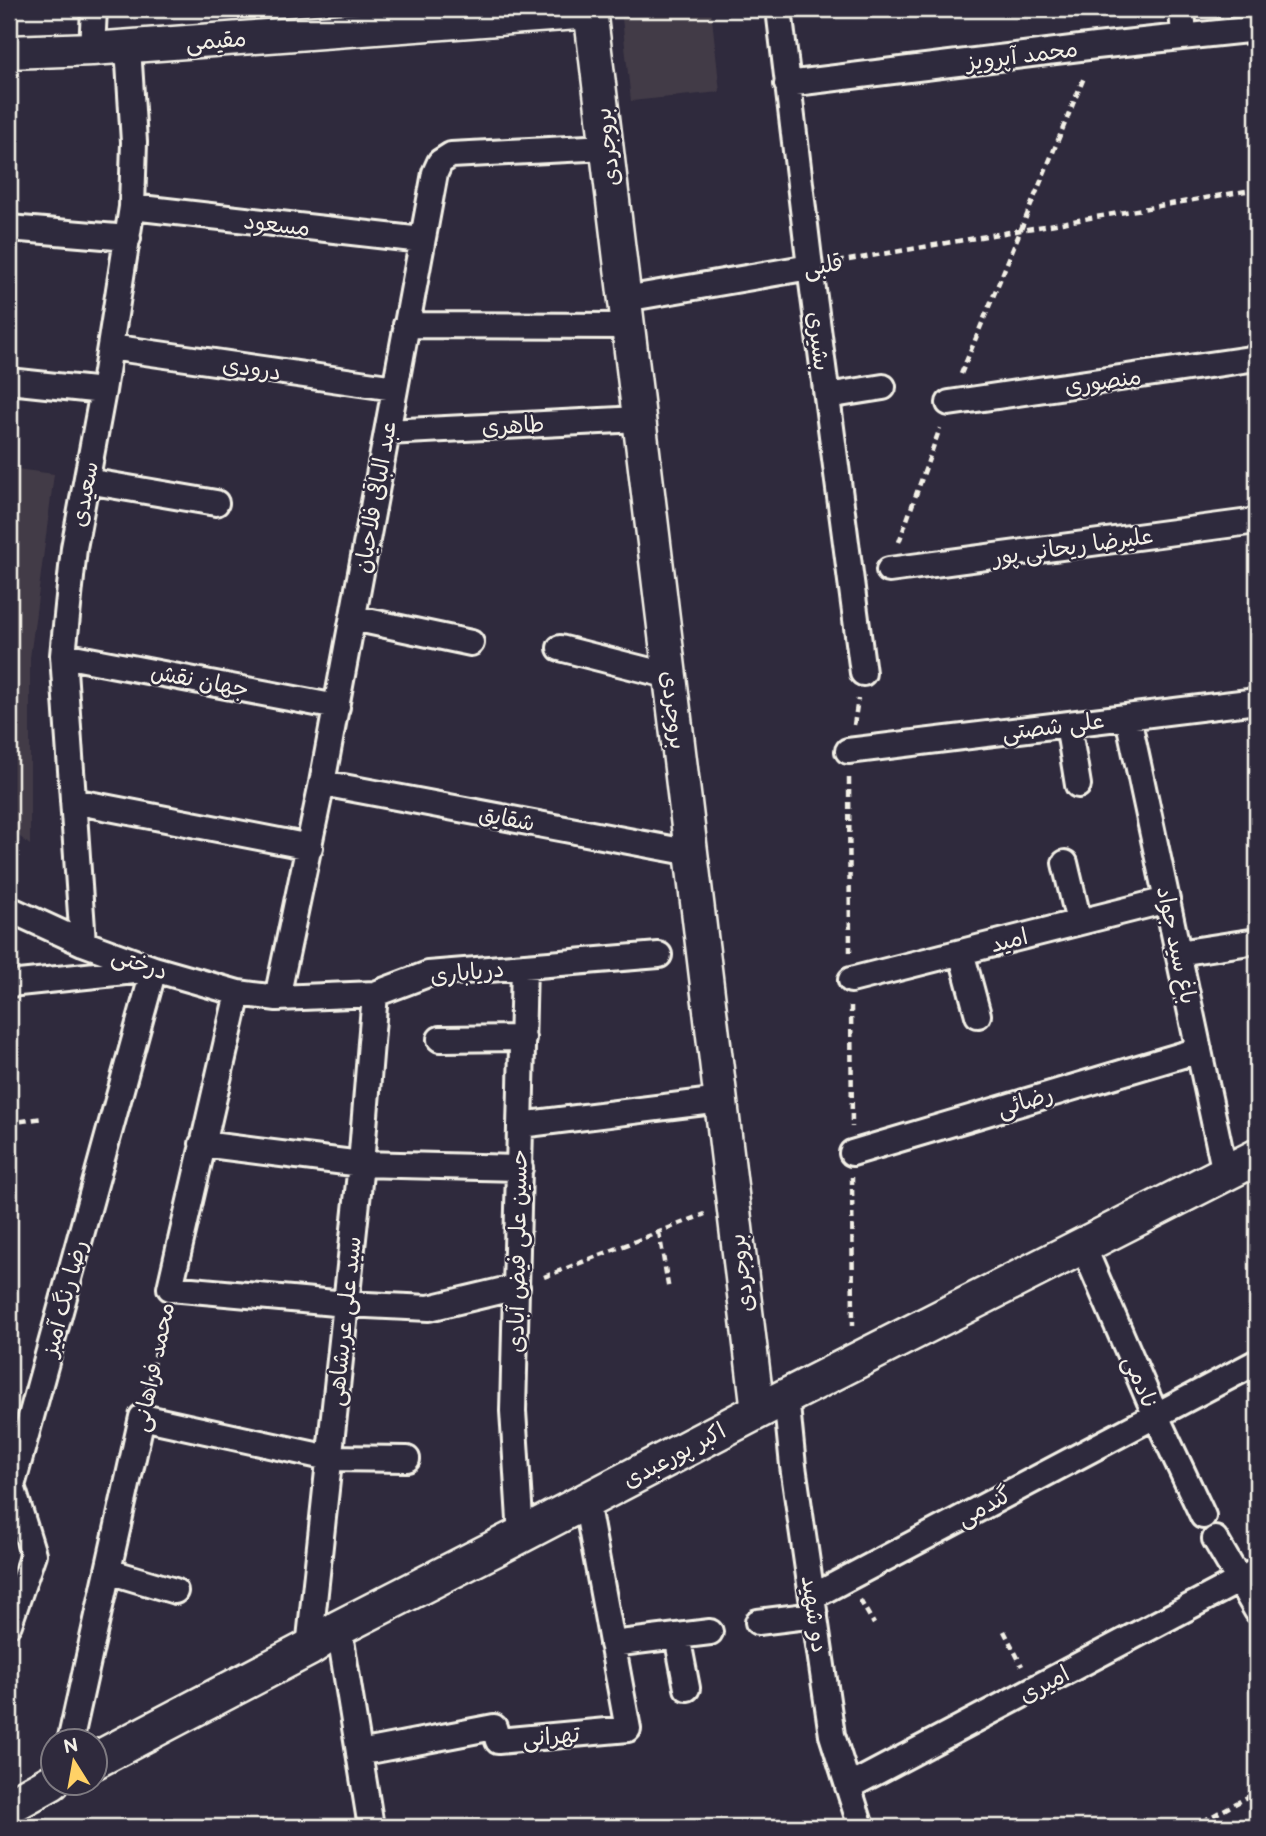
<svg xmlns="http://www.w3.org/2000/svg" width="1266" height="1836" font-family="'Balsamiq Sans','Playpen Sans Arabic',sans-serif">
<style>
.built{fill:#423b47}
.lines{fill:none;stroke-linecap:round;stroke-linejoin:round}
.minor-casing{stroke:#f4f1e8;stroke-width:30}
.tertiary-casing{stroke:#f4f1e8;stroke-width:37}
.secondary-casing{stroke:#f4f1e8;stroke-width:40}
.path{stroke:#f4f1e8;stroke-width:4.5;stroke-dasharray:7 5;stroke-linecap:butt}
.minor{stroke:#2f2a3d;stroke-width:24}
.tertiary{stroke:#2f2a3d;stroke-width:32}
.secondary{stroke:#2f2a3d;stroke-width:35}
.labels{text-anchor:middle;stroke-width:5;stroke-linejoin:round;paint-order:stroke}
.street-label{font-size:23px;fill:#f4f1e8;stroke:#2f2a3d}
</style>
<rect width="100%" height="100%" fill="#2f2a3d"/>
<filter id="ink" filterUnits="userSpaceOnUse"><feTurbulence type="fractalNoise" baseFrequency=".0143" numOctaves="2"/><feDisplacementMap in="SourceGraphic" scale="14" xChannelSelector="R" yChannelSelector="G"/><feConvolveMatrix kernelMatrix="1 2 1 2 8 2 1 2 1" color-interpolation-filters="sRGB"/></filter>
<g filter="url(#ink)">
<!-- built -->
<path class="built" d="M621,9H711L720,92L631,101Z
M9,468L54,474L30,658V845L9,828Z"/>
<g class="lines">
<!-- minor casing -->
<g class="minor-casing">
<path id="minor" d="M779,9L810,267L863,673
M1182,9L1184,36
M92,49L94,9
M787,84L1096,46L1257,29
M132,207L422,240
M9,228L128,238
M625,299L810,267
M406,325L628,326
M110,347L395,388
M9,381L103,391
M827,396L883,387
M949,403L1257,358
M387,432L639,419
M87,481L216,503
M889,570L1257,521
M353,618L471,643
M560,648L670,676
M63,655L337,707
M1128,717L1225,1173
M1068,724L1078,785
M848,751L1257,701
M322,783L692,853
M73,801L310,847
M1065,863L1079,922
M9,909L83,943L154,969L238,993L277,998L375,994L428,974L659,955
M83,943L63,655L74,548L103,391L132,207L134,142L128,47
M961,952L978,1015
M1178,953L1257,941
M851,980L1167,900
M9,984L154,969L12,1486L33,1554L9,1624
M238,993L170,1288L346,1304L429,1308L517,1287
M277,998L322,783L435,173L440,162L451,155L607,147
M440,1039L523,1038
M520,1125L721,1100
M202,1144L361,1164L520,1168
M852,1153L1199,1050
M1083,1246L1156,1416L1203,1516
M786,1396L793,1466L832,1735L861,1827
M521,1535L513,1411L524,966
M1215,1539L1257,1611
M108,1571L175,1591
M812,1597L1257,1362
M758,1622L815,1615
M339,1628L371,1827
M677,1636L687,1688
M612,1644L710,1632
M309,1648L361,1164L375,994
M70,1742L142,1417L329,1458L407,1459
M359,1753L494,1727L498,1741L628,1729L586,1501
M848,1787L1257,1571"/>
</g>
<!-- tertiary casing -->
<g class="tertiary-casing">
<path id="tertiary" d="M590,9L758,1411
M9,52L92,49L591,12"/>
</g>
<!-- secondary casing -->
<g class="secondary-casing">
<path id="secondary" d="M94,1761L309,1648L339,1628L521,1535L758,1411L1257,1157
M9,1806L52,1782"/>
</g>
<!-- path -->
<path class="path" d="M837,262L1257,189
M961,374L1085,75
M899,542L940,428
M854,725L858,699
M849,778L850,952
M851,1006L852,1127
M9,1123L43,1118
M852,1177L853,1326
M659,1232L669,1291
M544,1277L705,1214
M147,1392L165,1312
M860,1600L874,1624
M1004,1631L1022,1666
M1192,1827L1257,1792"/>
<!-- minor -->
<use href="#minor" class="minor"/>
<!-- tertiary -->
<use href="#tertiary" class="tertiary"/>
<!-- secondary -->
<use href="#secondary" class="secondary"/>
</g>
</g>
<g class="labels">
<!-- street labels -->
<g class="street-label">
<text transform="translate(216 40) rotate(-4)" y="8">مقیمی</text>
<text transform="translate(1022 55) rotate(-7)" y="8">محمد آپرویز</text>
<text transform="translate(607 147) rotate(-97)" y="8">بروجردی</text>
<text transform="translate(277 224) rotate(7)" y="8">مسعود</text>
<text transform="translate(823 265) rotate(-10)" y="8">قلبی</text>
<text transform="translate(819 341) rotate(83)" y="8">بشیری</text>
<text transform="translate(252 368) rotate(8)" y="8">درودی</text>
<text transform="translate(1103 381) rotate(-8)" y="8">منصوری</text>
<text transform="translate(513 425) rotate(-3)" y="8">طاهری</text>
<text transform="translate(84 494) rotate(-79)" y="8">سعیدی</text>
<text transform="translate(375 497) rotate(-80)" y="8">عبد الباقی فلاحیان</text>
<text transform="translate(1073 546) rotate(-8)" y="8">علیرضا ریحانی پور</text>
<text transform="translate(200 680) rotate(11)" y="8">جهان نقش</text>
<text transform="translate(674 710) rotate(83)" y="8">بروجردی</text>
<text transform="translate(1053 726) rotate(-7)" y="8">علی شصتی</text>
<text transform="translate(507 818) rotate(11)" y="8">شقایق</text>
<text transform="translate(1009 940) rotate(-14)" y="8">امید</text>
<text transform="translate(1177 945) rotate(78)" y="8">باغ سید جواد</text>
<text transform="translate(140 963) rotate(19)" y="8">درختی</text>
<text transform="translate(467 972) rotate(-6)" y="8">دریاباری</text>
<text transform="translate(1025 1101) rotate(-17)" y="8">رضائی</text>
<text transform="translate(517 1251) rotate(-89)" y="8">حسین علی فیض آبادی</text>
<text transform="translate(741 1273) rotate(-97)" y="8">بروجردی</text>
<text transform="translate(64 1298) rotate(-75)" y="8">رضا رنگ آمیز</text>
<text transform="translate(344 1321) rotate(-84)" y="8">سید علی عربشاهی</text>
<text transform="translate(153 1367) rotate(-78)" y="8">محمد فراهانی</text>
<text transform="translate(1141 1382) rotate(67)" y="8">نادمی</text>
<text transform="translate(674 1455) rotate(-28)" y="8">اکبر پورعبدی</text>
<text transform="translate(984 1506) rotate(-28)" y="8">گندمی</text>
<text transform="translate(815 1614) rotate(82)" y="8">دو شهید</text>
<text transform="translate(1044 1684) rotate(-28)" y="8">امیری</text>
<text transform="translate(551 1736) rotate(-5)" y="8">تهرانی</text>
</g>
</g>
<!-- margin -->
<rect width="1266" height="1836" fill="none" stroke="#2f2a3d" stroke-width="35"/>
<rect x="18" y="18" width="1231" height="1801" fill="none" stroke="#f4f1e8" stroke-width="2.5" filter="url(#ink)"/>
<!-- north arrow -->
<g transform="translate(74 1762) rotate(349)"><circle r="33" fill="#2f2a3d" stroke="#7e7a81" stroke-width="2"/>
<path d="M0-5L12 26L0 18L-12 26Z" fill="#ffd166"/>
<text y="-10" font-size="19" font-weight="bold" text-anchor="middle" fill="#f4f1e8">N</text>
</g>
</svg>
